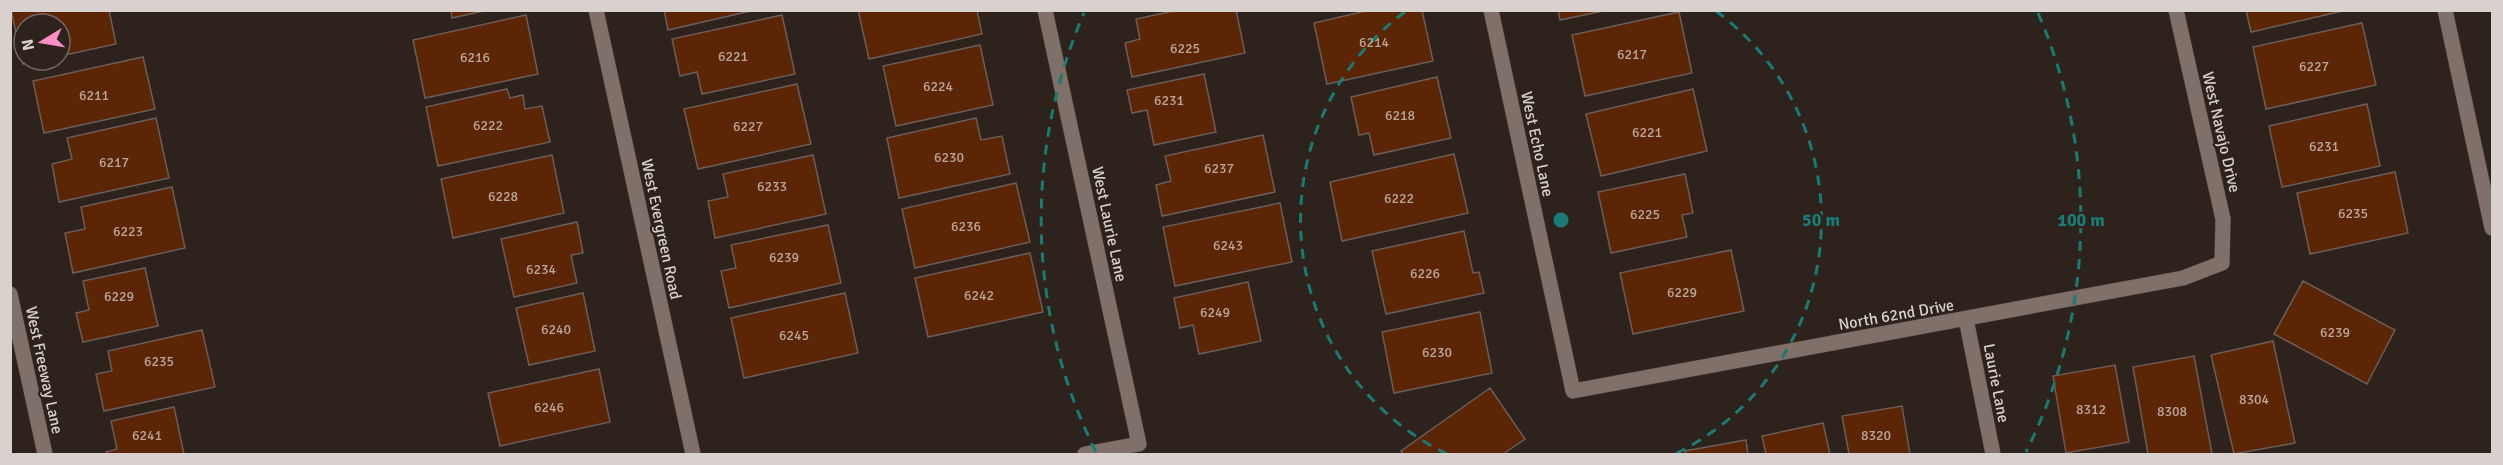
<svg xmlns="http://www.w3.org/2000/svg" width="2503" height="465" font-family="Signika,sans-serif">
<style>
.building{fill:#5c2505;stroke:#6b5d57;stroke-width:1.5}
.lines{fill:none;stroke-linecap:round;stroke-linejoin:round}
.minor-casing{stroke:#493e3a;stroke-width:16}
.minor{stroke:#7f7069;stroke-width:15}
.ring{fill:none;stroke:#197b73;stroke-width:3;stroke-dasharray:10 8}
.labels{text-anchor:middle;stroke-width:4.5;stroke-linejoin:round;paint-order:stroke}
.number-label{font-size:14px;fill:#baa69b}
.street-label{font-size:16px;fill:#d9d1cd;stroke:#2e221c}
.centre{fill:#197b73;stroke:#2e221c;stroke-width:3}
.ring-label{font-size:18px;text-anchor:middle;font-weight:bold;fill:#197b73;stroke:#2e221c;stroke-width:4.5;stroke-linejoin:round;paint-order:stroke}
</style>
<rect width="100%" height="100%" fill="#2e221c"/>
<!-- building -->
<path class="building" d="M11,10H109L116,44L60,56V24H24V60H40L23,64Z
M451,10H488L452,18Z
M664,10H755L668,30Z
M858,10H977L982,34L869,59Z
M1178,10H1236L1245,53L1132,77L1125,43L1140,39L1136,19Z
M1370,10H1422L1433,61L1327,84L1314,23Z
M1558,10H1608L1560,20Z
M2246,10H2347L2251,32Z
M1679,12L1692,73L1585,96L1572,35Z
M526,15L538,74L425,98L413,40Z
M782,15L795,74L702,94L697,72L680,76L672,39Z
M2362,23L2376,85L2266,109L2253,47Z
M980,45L993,105L896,126L883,66Z
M143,57L155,109L44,133L33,81Z
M1204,74L1216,132L1154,145L1147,110L1132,113L1127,90Z
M1437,77L1451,138L1374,155L1369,133L1359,135L1351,97Z
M797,84L811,144L698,169L684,109Z
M507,89L510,98L523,95L525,109L542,106L550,142L438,166L426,107Z
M1693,89L1707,151L1601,176L1586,114Z
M2367,104L2380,166L2282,187L2269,126Z
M156,118L169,178L59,202L52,164L72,159L67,138Z
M976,118L981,140L1002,136L1010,174L899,198L887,138Z
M1263,135L1275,192L1162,216L1156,185L1171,181L1165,156Z
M1454,154L1468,213L1342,241L1330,182Z
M552,155L564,213L453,238L441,179Z
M813,155L826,214L715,238L708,201L728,197L723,174Z
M2395,172L2408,233L2310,254L2297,193Z
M1685,174L1693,213L1682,215L1687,237L1611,253L1598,192Z
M1016,183L1030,242L915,268L902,209Z
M172,187L185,248L73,273L65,233L85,229L81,207Z
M1280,203L1292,262L1175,286L1163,227Z
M577,222L583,253L571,255L577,283L514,297L501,239Z
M828,225L841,283L729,308L721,271L736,268L731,245Z
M1464,231L1473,273L1479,272L1484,293L1386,314L1372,251Z
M1731,250L1744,311L1633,334L1620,273Z
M1030,253L1043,312L928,337L915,278Z
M145,268L158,326L83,342L76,313L89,310L83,281Z
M2303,281L2395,330L2367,384L2274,334Z
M1248,282L1261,341L1199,354L1193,325L1180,328L1174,298Z
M583,293L595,351L529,365L516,308Z
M845,293L858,353L744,378L731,318Z
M1480,312L1492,373L1394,393L1382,332Z
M202,330L215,387L104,411L96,374L112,371L108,351Z
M2273,341L2295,443L2234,454L2211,355Z
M2194,356L2212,454H2148L2133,367Z
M2115,365L2129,442L2066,453L2053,376Z
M599,369L610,422L500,446L488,393Z
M1490,388L1525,439L1503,454H1403L1401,451Z
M1902,406L1910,454H1849L1842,416Z
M174,407L184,454H106V452L117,449L111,421Z
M1823,423L1830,454H1766L1762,436Z
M1746,440L1748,454H1685V451Z"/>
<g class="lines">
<!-- minor casing -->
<g class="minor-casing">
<path id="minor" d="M596,10L693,454
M1045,10L1139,444L1085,454
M1491,10L1573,391L2183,278L2222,263L2223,219L2176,10
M2445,10L2492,228
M10,294L45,454
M1966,319L1993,454"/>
</g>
<!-- minor -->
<use href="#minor" class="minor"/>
</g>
<!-- distance rings -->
<g class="ring">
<path d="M1447 454A260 260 0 0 1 1406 11M1716 11A260 260 0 0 1 1675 454"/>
<path d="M1096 452A520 520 0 0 1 1084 13M2038 13A520 520 0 0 1 2026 452"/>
</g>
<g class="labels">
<!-- number labels -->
<g class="number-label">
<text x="1374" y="47">6214</text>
<text x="1185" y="53">6225</text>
<text x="1632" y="59">6217</text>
<text x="733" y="61">6221</text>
<text x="475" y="62">6216</text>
<text x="2314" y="71">6227</text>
<text x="938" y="91">6224</text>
<text x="94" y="100">6211</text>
<text x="1169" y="105">6231</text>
<text x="1400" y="120">6218</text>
<text x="488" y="130">6222</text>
<text x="748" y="131">6227</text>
<text x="1647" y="137">6221</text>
<text x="2324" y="151">6231</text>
<text x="949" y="162">6230</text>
<text x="114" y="167">6217</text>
<text x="1219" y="173">6237</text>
<text x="772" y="191">6233</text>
<text x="503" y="201">6228</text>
<text x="1399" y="203">6222</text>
<text x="2353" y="218">6235</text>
<text x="1645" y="219">6225</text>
<text x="966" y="231">6236</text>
<text x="128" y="236">6223</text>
<text x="1228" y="250">6243</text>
<text x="784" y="262">6239</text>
<text x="541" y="274">6234</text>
<text x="1425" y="278">6226</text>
<text x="1682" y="297">6229</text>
<text x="979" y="300">6242</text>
<text x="119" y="301">6229</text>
<text x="1215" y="317">6249</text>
<text x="556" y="334">6240</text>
<text x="2335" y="337">6239</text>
<text x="794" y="340">6245</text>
<text x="1437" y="357">6230</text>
<text x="159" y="366">6235</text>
<text x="2254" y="404">8304</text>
<text x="549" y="412">6246</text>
<text x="2091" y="414">8312</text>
<text x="2172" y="416">8308</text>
<text x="147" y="440">6241</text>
<text x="1876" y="440">8320</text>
</g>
<!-- street labels -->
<g class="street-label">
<text transform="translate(2222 132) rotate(77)" y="6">West Navajo Drive</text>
<text transform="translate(1538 144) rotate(78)" y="6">West Echo Lane</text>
<text transform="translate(1110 224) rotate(78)" y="6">West Laurie Lane</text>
<text transform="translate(662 229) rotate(78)" y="6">West Evergreen Road</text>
<text transform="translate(1896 314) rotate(-10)" y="6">North 62nd Drive</text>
<text transform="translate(45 370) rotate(78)" y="6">West Freeway Lane</text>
<text transform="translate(1997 383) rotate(79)" y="6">Laurie Lane</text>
</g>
</g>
<circle cx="1561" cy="220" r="9" class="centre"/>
<g class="ring-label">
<text x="1821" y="226">50 m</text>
<text x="2081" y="226">100 m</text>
</g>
<!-- border -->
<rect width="2503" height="465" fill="none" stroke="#d9d1cd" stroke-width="24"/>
<!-- north arrow -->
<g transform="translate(42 42) rotate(259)"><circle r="28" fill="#2e221c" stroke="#726863" stroke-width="1.5"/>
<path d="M0-4.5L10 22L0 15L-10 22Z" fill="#fb8fc5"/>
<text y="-9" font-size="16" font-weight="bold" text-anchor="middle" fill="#d9d1cd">N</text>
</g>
</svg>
